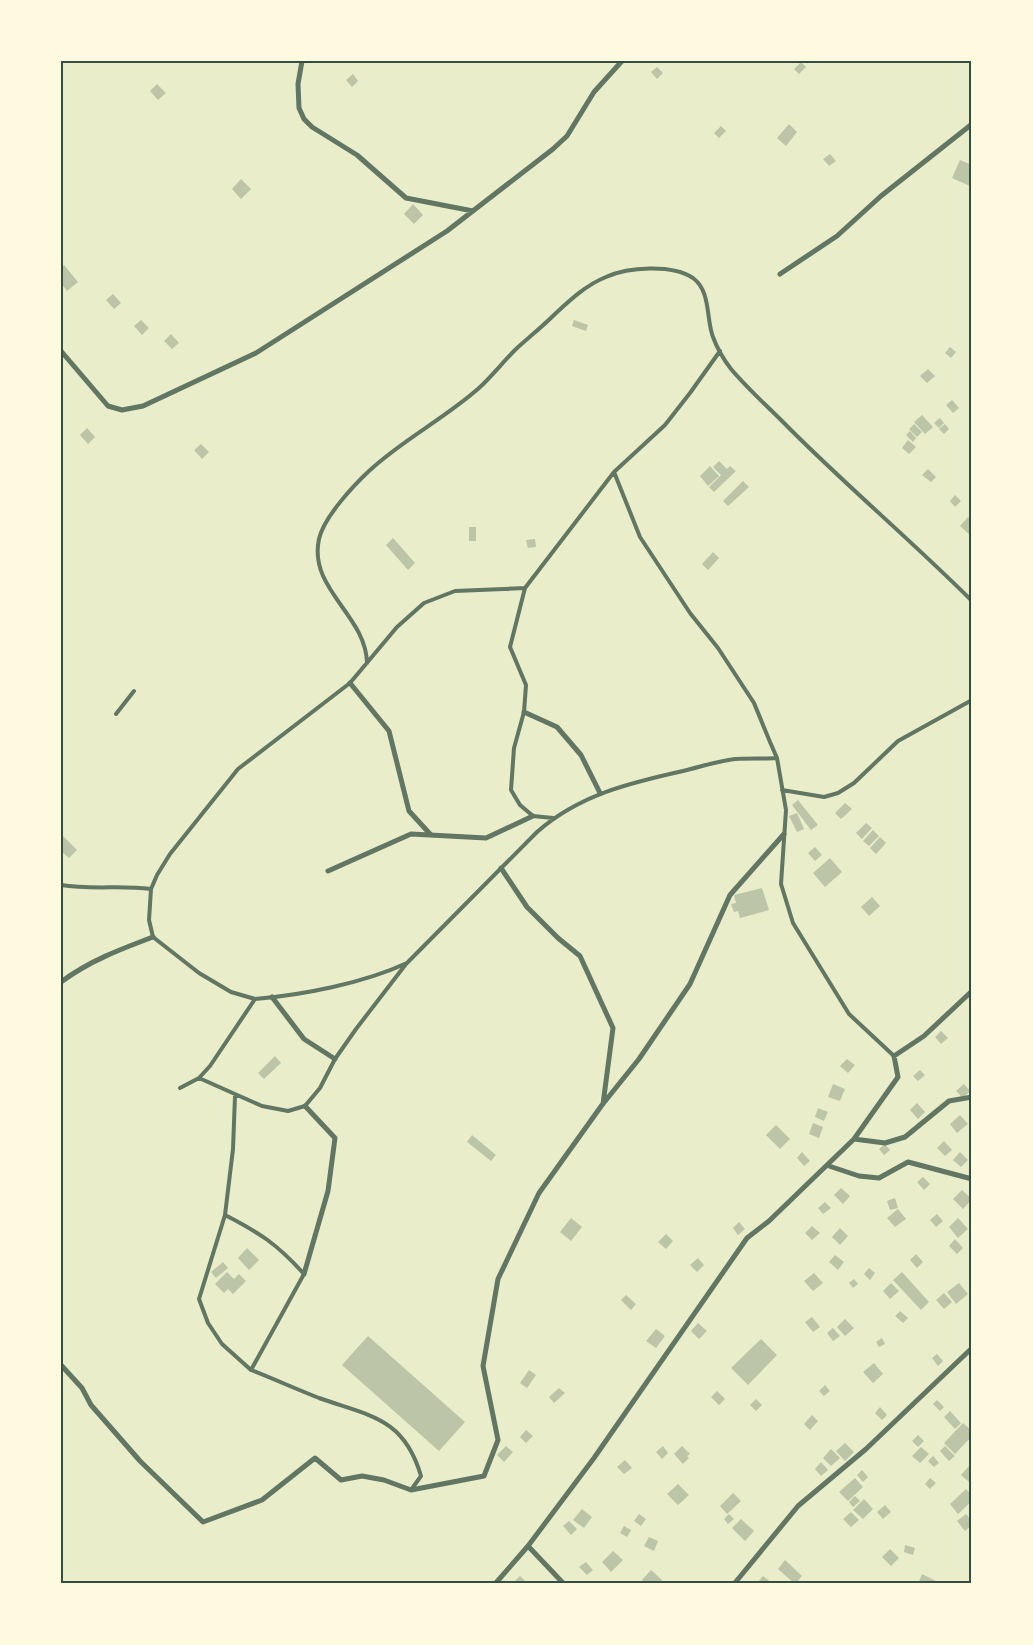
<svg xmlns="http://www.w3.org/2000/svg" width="1033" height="1645" font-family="Cabin,sans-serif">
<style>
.building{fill:#bcc5a7}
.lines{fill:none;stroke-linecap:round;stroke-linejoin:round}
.service{stroke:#617663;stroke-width:4}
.minor{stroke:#617663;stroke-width:5}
.neatline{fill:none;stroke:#344e41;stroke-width:2}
</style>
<rect width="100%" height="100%" fill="#e9edc9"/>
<!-- building -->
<path class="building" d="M801,62L806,67L799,74L794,69Z
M657,67L663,73L657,79L651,72Z
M353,74L358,81L352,87L346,80Z
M157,84L166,93L158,100L150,91Z
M789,124L797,132L786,146L777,138Z
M721,126L726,131L719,138L714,133Z
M830,154L836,161L829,166L823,159Z
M960,160L972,165V187L952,178Z
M241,179L251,189L241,199L232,189Z
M413,204L423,215L414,224L404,214Z
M64,265L78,282L67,291L61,283V268Z
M113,294L121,303L114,309L106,300Z
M141,320L149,328L142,335L134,326Z
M574,320L588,325L586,331L572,326Z
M171,334L179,343L172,349L164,341Z
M950,347L956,352L951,358L945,353Z
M928,369L935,376L927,383L920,376Z
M952,400L959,408L953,413L946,405Z
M922,415L933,427L925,434L914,422Z
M940,418L944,423L939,428L934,423Z
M914,424L922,432L917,437L909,429Z
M945,424L949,429L944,434L939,429Z
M87,428L95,437L88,444L80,435Z
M910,431L916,438L913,442L906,435Z
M908,440L916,447L909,454L902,448Z
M201,444L209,452L202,459L194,450Z
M719,461L727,469L730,466L736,471L714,492L709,487L721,475L713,467Z
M710,466L719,476L708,486L700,476Z
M928,469L936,477L931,482L922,475Z
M743,481L749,487L728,506L723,501Z
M955,495L961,501L955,507L950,501Z
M968,517L972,520L971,536L960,526Z
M469,527H476V541H469Z
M393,538L415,563L408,570L386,545Z
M535,539L536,547L528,548L526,540Z
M713,552L719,558L708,570L702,564Z
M798,800L818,825L811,830L792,805Z
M845,803L852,809L841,819L835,813Z
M797,813L804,829L797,832L789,816Z
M866,823L872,828L862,839L856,833Z
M873,830L879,836L869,846L863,841Z
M61,834L77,850L69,858L61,851Z
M880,837L886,843L876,854L870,848Z
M815,847L822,855L815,861L808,853Z
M830,858L842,872L825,887L813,873Z
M762,888L769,910L740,918L738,911L734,912L731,904L736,903L734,895Z
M872,897L880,906L869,916L861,907Z
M941,1031L948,1038L941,1044L935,1037Z
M275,1056L281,1063L264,1079L258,1073Z
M847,1059L855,1065L848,1073L840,1066Z
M920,1070L925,1075L918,1081L913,1076Z
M833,1084L845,1089L840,1101L828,1097Z
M964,1084L970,1091L963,1098L956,1091Z
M917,1103L925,1112L918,1119L910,1110Z
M818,1108L828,1112L824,1121L815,1117Z
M960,1115L968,1124L957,1133L950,1124Z
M813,1123L823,1127L819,1138L809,1134Z
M776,1125L790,1139L780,1149L766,1135Z
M472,1135L496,1155L491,1161L467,1142Z
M944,1141L952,1150L945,1156L937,1148Z
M885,1144L890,1150L884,1155L879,1149Z
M802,1152L810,1161L804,1166L797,1158Z
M960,1152L968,1160L961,1167L953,1160Z
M923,1177L930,1184L924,1190L917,1182Z
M841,1188L850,1196L843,1204L834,1195Z
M962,1190L972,1199L963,1209L953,1199Z
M895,1198L898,1208L890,1210L887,1201Z
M825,1202L831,1208L823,1214L818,1208Z
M898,1209L906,1219L895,1227L887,1218Z
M937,1214L943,1221L936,1227L930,1220Z
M571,1218L582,1227L571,1241L560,1232Z
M958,1218L968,1229L958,1238L949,1227Z
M739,1222L745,1229L738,1235L733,1228Z
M812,1226L820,1233L812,1240L805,1233Z
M840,1228L848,1236L840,1245L832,1237Z
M666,1234L673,1241L666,1249L658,1242Z
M955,1239L963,1248L957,1254L949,1246Z
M247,1248L259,1260L249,1270L238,1258Z
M916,1254L923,1262L917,1268L910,1260Z
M835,1255L844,1262L838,1270L829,1262Z
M698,1258L704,1265L697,1272L690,1265Z
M223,1262L228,1268L216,1278L211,1272Z
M869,1268L875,1273L870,1280L864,1274Z
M227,1272L234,1279L239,1274L246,1281L233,1294L228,1289L224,1293L215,1284Z
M902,1272L929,1302L921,1310L893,1280Z
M814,1273L823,1283L813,1291L804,1281Z
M854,1279L858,1284L853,1288L849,1283Z
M891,1283L899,1291L890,1299L883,1291Z
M959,1283L968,1294L956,1304L947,1292Z
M944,1293L952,1302L944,1309L936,1300Z
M626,1295L636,1304L631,1310L621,1300Z
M900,1311L908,1318L903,1323L895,1316Z
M812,1317L820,1327L813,1332L805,1322Z
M845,1319L854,1328L845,1336L837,1327Z
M698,1323L707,1331L699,1339L691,1331Z
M833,1328L840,1336L833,1341L827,1333Z
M656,1329L665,1336L656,1348L646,1341Z
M368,1336L465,1422L439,1451L342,1365Z
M882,1338L885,1344L879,1347L876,1342Z
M761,1339L777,1355L748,1385L731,1368Z
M937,1354L943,1361L938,1366L932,1358Z
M874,1363L883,1374L873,1383L863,1372Z
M529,1370L536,1375L527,1388L520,1383Z
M825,1385L830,1391L824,1396L819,1391Z
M559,1388L565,1393L554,1403L549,1397Z
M717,1391L725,1399L719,1405L711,1397Z
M756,1399L762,1405L756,1411L750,1405Z
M937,1400L944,1407L940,1411L933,1404Z
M880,1407L887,1415L882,1420L875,1413Z
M950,1411L961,1423L955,1429L944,1417Z
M812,1415L818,1421L810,1430L804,1424Z
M963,1423L972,1431V1436L955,1454L944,1443Z
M526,1430L533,1436L526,1443L520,1437Z
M918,1435L924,1441L918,1447L912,1441Z
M845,1443L854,1452L845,1461L836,1451Z
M506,1446L513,1452L504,1462L497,1455Z
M663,1446L668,1453L662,1459L656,1452Z
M682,1446L690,1454L687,1456L689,1458L683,1464L674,1454Z
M945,1446L955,1456L949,1461L940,1451Z
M921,1447L929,1454L920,1463L912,1456Z
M831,1449L840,1458L831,1466L823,1458Z
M933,1456L939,1463L934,1467L928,1461Z
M625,1460L632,1468L624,1474L617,1467Z
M821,1462L828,1470L821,1476L815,1469Z
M969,1466L972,1468V1479L969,1482L961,1475Z
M862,1470L868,1477L863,1482L857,1475Z
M855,1478L863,1487L848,1501L839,1492Z
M930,1478L936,1483L930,1489L925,1484Z
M678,1484L689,1495L678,1505L667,1494Z
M966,1489L972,1495V1501L958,1514L950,1504Z
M733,1493L741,1501L727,1514L720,1506Z
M855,1496L860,1501L853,1507L849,1502Z
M864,1499L873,1509L863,1519L853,1510Z
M885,1505L891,1512L883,1519L877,1512Z
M582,1509L592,1517L584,1528L573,1520Z
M851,1512L859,1520L851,1527L843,1519Z
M639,1514L646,1519L641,1526L634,1521Z
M729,1514L734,1519L728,1524L724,1519Z
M966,1514L972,1521V1525L965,1531L957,1521Z
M741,1519L754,1531L745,1541L732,1528Z
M569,1521L577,1529L571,1535L563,1526Z
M624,1526L631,1530L627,1537L620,1533Z
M649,1537L658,1541L654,1551L644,1546Z
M905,1545L915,1548L913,1555L904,1552Z
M890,1549L899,1558L891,1566L882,1557Z
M613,1551L623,1560L611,1572L602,1562Z
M785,1560L802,1576L795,1584L778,1569Z
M586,1562L593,1570L587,1575L579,1567Z
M651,1570L662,1580L659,1584H646L642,1580Z
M922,1574L936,1581L934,1584H918Z
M520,1576L528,1584H512Z
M763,1576L773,1584L758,1582Z"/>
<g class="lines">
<!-- service -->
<path class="service" d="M614,472L640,537L690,613L718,648L754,703L770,742L777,758L786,810L781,884L793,923L849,1014L894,1056
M367,663C366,615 308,589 319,539C324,517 353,486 369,471C402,440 444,419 479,388C492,376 503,362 515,350C528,338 542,327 555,314C570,300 586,285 606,277C628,267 672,264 693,278C711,291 706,319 713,337C717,348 724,360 731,369C747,388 766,405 783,422C844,484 910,539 972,601
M116,714L134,691
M782,790L824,797L838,793L854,783L898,741L972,700
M553,818L533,816L520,805L511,790L514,748L524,712L526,685L510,647L525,588L614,472L665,425L690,393L720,351
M61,885C91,890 121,885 151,889
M255,999L231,992L199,973L153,937L149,920L151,889L157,875L170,854L238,769L350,683L397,627L424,603L455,591L525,588
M199,1078L262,1106L288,1111L305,1106L320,1088L335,1059L356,1029L406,964
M180,1088L199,1078L210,1066L255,999C303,995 364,983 407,963L537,832C579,795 629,783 683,771C700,767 717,761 735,759C749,758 763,759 777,758
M235,1096L233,1149L225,1215L199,1299L208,1323L222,1344L251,1370
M225,1215C260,1233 277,1244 304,1274L251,1370C274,1379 296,1389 319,1398C369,1416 404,1417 421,1476L411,1490"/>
<!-- minor -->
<path class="minor" d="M302,61L298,84L299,108L304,119L312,127L357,155L406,198L473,211
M780,274L837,236L881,196L972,124
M61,351L108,406L122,410L143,406L256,353L447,231L553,149L567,136L594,92L622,61
M350,683L389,731L409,811L431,835
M524,712L557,727L581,755L600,793
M501,868L527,907L558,938L580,956L613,1028L603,1104
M328,871L411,834L486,838L533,816
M61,982C89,961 121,949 153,937
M272,997L304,1039L335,1059
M854,1139L885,1143L905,1137L949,1101L972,1097
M829,1166L859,1176L879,1178L908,1162L972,1179
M304,1274L328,1191L335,1138L305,1106
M61,1365L82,1388L91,1405L140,1461L203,1522L262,1500L315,1458L341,1480L362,1476L384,1480L411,1490L484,1476L498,1440L483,1366L498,1279L539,1193L602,1105L639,1059L690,984L730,895L784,834
M528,1546L564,1584
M495,1584L528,1546L594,1458L747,1238L769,1221L854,1139L898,1077L894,1056L924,1036L972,991
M734,1584L798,1506L866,1449L972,1348"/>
</g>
<!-- border -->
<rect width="1033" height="1645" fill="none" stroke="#fefae0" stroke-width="125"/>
<rect x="62" y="62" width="908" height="1520" class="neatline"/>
</svg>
